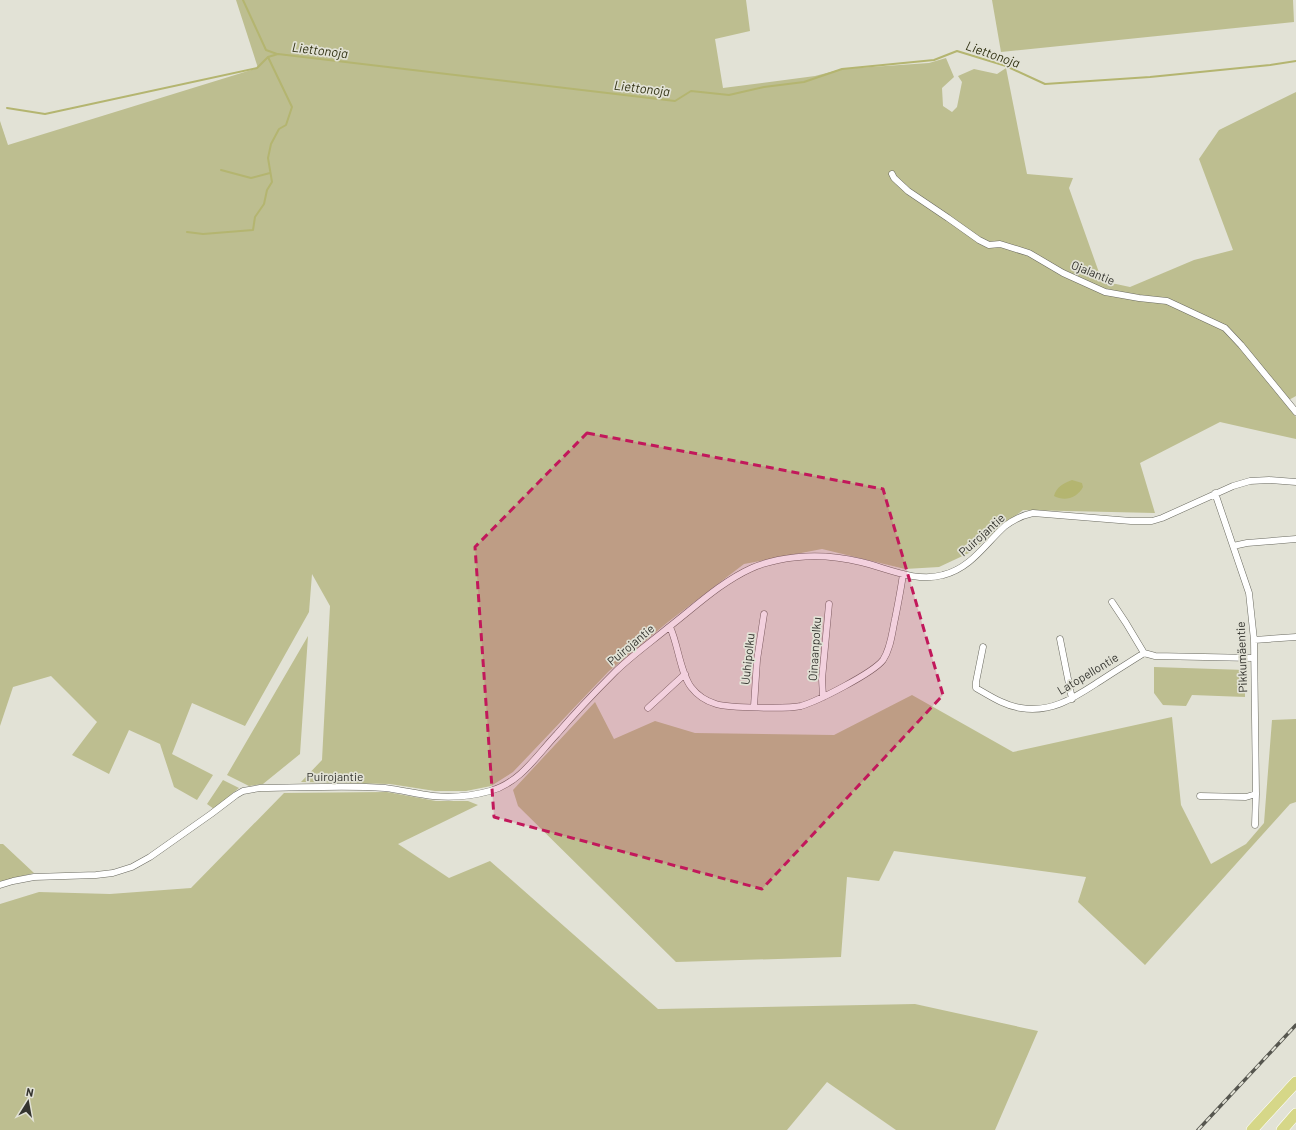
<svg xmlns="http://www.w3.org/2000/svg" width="1296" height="1130" font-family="Barlow,sans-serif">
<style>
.green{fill:#bdbe90}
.water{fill:#b4b570}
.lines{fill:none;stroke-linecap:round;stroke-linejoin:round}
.stream{stroke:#b4b570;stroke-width:2}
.street-casing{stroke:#6a6a60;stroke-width:7}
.highway-casing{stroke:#fff;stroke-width:12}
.street{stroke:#fff;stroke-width:6}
.highway{stroke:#d6d788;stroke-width:11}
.rail-casing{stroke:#56564f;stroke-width:3.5}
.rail{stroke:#e2e2d6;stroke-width:2;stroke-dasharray:6;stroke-linecap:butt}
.marked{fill:#c2185b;fill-opacity:0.2;stroke:#c2185b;stroke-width:3;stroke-dasharray:8 5;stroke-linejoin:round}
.labels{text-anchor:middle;stroke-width:3.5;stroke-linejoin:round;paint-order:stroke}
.street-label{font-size:12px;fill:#34342f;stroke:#e2e2d6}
.water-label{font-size:13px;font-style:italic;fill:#303112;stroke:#e2e2d6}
</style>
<rect width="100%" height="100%" fill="#e2e2d6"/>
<!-- green -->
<path class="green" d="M236,0H746L750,31L715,39L723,88L815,76L842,69L929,63L946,58L954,77L942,88L943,106L952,112L957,107L962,82L958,76L974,69L997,74L1006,68L1027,174L1073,178L1069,188L1102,281L1130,287L1194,260L1233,250L1199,159L1219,130L1296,92V396L1285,402L1296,417V439L1220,422L1140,463L1155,513L1023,510L969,553L939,567L905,569L822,549L744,564L668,622L609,671L513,772L491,786L466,791H435L390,784L301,782L322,760L330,606L312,574L309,612L245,726L192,703L172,754L213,775L197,800L174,787L160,744L129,730L109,774L72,755L97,722L51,676L13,687L0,726V121L8,145L258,68Z
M992,0H1293L1294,22L1001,52Z
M308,636L300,754L263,784L249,786L227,775Z
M1154,667L1245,670V697L1192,695L1186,706L1163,705L1154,693Z
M912,695L1013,752L1172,717L1181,805L1211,864L1246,844L1264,823L1272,720L1296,719V802L1290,804L1145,965L1078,902L1086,877L894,851L879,881L847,877L841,957L676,962L518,806L513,790L595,702L614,739L655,721L695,733L834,735Z
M223,780L239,788L214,809L207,804Z
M387,792L436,801H468L478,805L398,844L449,878L490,861L658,1009L915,1004L1038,1031L995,1130H896L827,1082L787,1130H0V904L39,892L110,894L191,888L284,793Z
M0,844H3L34,873L0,882Z"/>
<!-- water -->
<path class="water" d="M1072,480L1082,483L1083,487C1077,498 1065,502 1054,496C1056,487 1064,483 1072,480Z"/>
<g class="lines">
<!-- stream -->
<path class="stream" d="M243,0L266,50L277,54
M7,108L45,114L257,68L268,57L278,54L675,101L691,91L729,95L764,87L804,82L842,69L934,60L957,51L1006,66L1045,84L1150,77L1270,65L1296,61
M221,170L251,178L270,173
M187,232L203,234L253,230L255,217L264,204L267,190L272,182L268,158L271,144L279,129L286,125L292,107L268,57"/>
<!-- street casing -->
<g class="street-casing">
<path id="street" d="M892,174L894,178L908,191L948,218L979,240L989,245L1000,244L1029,253L1063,273L1105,292L1139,298L1167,301L1225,328L1241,345L1296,412
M1215,493L1249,593L1254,640L1256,794L1255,825
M1233,546L1247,543L1296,539
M1112,602L1126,623L1144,653
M670,627C678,644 680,672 691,687C697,695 706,701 716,704C729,708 788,709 801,706C818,701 873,673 883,660C891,648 892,632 895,619C898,604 901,589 903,574
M1060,639L1072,699
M1254,640L1296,637
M983,647L976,682V688C990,696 1005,706 1021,708C1053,713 1075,697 1100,681C1115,671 1130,662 1144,653L1155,656L1253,658
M823,697L822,679L829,604
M754,706L757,660L764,614
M648,708L685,674
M1200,796L1246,797L1256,794
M0,885L13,881L34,877L96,875L113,873L132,867L150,857L211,814L236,795L243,791L260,788C302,788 343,785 385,788C401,790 417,794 433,796C452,798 472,796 490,791C520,783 537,755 557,734C575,713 595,692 615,672C631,656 651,642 669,627C696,606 721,582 752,568C760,564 769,562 778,560C807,554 832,555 861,562C887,568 916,583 943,575C971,568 985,544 1005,526C1013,520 1023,515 1033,513L1131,521H1152L1162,518L1233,486L1250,481L1269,480L1296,482"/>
</g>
<!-- highway casing -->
<g class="highway-casing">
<path id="highway" d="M1252,1130L1296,1082
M1282,1130L1296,1114"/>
</g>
<!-- street -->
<use href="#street" class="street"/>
<!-- highway -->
<use href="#highway" class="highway"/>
<!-- rail casing -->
<g class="rail-casing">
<path id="rail" d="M1198,1130L1296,1025"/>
</g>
<!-- rail -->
<use href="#rail" class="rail"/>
</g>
<!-- marked area -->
<path class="marked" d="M587,433L883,489L943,695L762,889L494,817L475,547Z"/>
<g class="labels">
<!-- street labels -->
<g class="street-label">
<text transform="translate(1093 273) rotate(22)" y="4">Ojalantie</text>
<text transform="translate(982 535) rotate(-42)" y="4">Puirojantie</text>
<text transform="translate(631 645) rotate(-40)" y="4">Puirojantie</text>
<text transform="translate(815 649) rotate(-86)" y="4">Oinaanpolku</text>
<text transform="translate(1242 657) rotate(-92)" y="4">Pikkumäentie</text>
<text transform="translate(748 659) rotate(-84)" y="4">Uuhipolku</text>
<text transform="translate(1088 674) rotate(-31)" y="4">Latopellontie</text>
<text x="335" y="781">Puirojantie</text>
</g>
<!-- water labels -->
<g class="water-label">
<text transform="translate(320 50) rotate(7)" y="5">Liettonoja</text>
<text transform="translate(993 54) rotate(19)" y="5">Liettonoja</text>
<text transform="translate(642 88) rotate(7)" y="5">Liettonoja</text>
</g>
</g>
<!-- north arrow -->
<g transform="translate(28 1102) rotate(11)" stroke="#e2e2d6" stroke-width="3" paint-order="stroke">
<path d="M0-3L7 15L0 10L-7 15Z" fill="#34342f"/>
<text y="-6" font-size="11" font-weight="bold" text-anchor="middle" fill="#34342f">N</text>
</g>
</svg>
